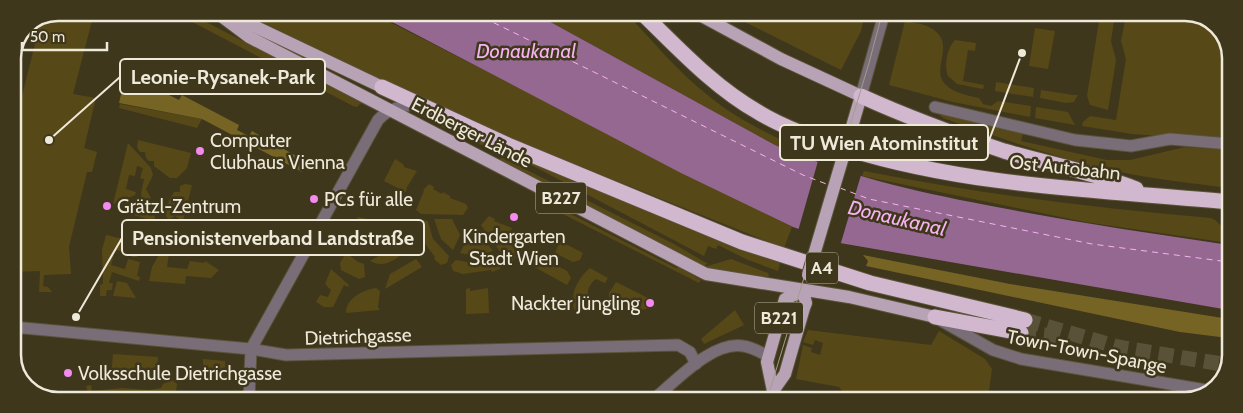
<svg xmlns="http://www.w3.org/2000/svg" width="1243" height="413" font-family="Cabin,sans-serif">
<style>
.green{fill:#574817}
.forest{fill:#766425}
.water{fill:#956892}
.pier{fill:#3f371c}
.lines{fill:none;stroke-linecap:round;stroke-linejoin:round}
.ferry{stroke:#f7b2f2;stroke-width:1;stroke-dasharray:6 5;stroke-linecap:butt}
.highway-tunnel{stroke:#595238;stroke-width:15;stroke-dasharray:15 8;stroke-linecap:butt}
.minor-casing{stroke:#5b533a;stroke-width:13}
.major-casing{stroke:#5b533a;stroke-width:14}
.highway-casing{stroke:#5b533a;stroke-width:17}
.minor{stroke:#796e78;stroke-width:11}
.major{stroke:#b8a3b6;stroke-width:12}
.highway{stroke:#d1b8cf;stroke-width:15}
.tram{stroke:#a39d88;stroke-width:1}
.major-bridge-casing{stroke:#5b533a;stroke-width:14;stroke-linecap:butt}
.major-bridge{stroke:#b8a3b6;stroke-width:12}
.poi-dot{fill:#f489f0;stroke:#3f371c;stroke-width:2}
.labels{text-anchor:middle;stroke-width:5;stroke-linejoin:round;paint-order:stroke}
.shield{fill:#3f371c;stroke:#bab4a0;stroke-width:1}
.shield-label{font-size:18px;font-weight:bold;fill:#eee9d9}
.street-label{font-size:19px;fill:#eee9d9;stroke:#3f371c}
.poi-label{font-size:19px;fill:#eee9d9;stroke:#3f371c;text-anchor:start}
.water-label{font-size:20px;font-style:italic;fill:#f7b2f2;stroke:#3f371c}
.rim{fill:none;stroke:#eee9d9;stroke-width:2.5}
.leader{fill:none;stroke:#eee9d9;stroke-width:2}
.callout-dot{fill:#eee9d9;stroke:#3f371c;stroke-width:2}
.callout{fill:#3f371c;stroke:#eee9d9;stroke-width:2}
.callout-label{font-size:20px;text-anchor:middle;font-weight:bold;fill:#eee9d9}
</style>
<rect width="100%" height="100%" fill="#3f371c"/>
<!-- green -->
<path class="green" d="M58,13H94L73,94L96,98L84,148L97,152L92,172H87L69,247L71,274L44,275L43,286L48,287L52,292H39L40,271L13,272V132L41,20Z
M175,13H189L361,103L357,107L353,106Z
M244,13H372L792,227L784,248L497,133L401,90Z
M534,13L627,14C652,40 676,70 705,93C738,121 779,140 820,155L817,163L775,145Z
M729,14H865L861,31L841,70Z
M1100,15H1115L1111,41L1116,60L1108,110L1090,105L1087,96Z
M1126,15C1140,15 1189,11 1199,15C1242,29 1230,106 1230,141L1132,134L1082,126L1083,122L1090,116L1116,120L1126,59L1121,41Z
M905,21C915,23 926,24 934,30C963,51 907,85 979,98L983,104L991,106L998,101L1031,106L1030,117L953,102L889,85Z
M1035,28L1055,31L1048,69L1029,66Z
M955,40L976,43L975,51L968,50L963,81L984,85L983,89L957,84L948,76C944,66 947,48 955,40Z
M996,82L1034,88L1033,97L995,91Z
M1041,90L1073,95H1078L1074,102L1066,103L1040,98Z
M120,104L202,119L197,128L119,108Z
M1036,107L1068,112L1075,125L1035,118Z
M413,111L740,248L780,263L778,271L748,260L718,245L716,249L708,246L704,256L535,167L457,135Z
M939,114L1023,133L1021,141L1107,160H1130L1185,147L1230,150L1229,188C1190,183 1150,179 1112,170C1054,157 999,138 943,118Z
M138,140L191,153L187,168L177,178H170L154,166V161H149L146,158L145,152H140L137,147Z
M128,143L151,168L153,175L146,189L151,198L148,201L142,199L141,194L144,179L140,178L143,168L137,166L135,176L129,175L126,189L136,192L135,195L113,204Z
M501,157L674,244L708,264L702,266L499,162Z
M395,159L403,164L404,167L417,171L407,187L406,192L384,181Z
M864,171C979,194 1094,208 1211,218L1215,220L1229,233V243L1085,222L862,176Z
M185,184L192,185L183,221L175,216L170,219L167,218C163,210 170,199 174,192H180V186Z
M429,184L434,187L433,189L442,194L443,192L450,196V198L466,204L468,208L463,215L421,214L416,210L424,191L423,190Z
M142,203L157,206L154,221L116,210L120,207L135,204L139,207Z
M555,206L676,268L679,267L701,280L699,283L553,209Z
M489,216L495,219L494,221L512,228L511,230L521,236L522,233L527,236L525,245L523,244L517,253L519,254L512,261L506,260L481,225Z
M358,217L377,221L367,237L351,229Z
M434,219H452L460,235L453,250L441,239Z
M421,220L428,221L433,239L449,256L447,263L441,265L434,259L435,257L426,245L421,233L419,234L417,224Z
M106,235L150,245L148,249L136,257H132V253L115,250L111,265L125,269L128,259L140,262L137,276L140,277L139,281L112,272L109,283H113L112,290H107L106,296H100V285L103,284L102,250Z
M483,238L493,251L476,256L460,253L467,239Z
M406,239L409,244V249C396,259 385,269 370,261Z
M560,241L583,253L580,260L573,262L555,253Z
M161,251L169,254L167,267L187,269L190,261L204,263L205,261L219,270L211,278L186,276L185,284L149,281L152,267Z
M346,253L358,262L364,264L365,277L359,279L341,270L340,263Z
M541,257L567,271L571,278L567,285L531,265L535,258Z
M497,258L502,263L500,269L492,272L491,270L463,274L453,271L451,265L456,260L477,264Z
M416,259L422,267L385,289L390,274Z
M731,259L768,273L769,277L712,270L704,267Z
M590,268L608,278L605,283L596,279C588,285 587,292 588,301H601V309L575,312C569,295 577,279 590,268Z
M331,269L349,285L348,287L344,285L333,307H324L316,302L320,295L328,297L331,290L325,284Z
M117,281L127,283L136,298L113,296Z
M616,282L656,302L655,307L641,310H609V293Z
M376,288L380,291L378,307L380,310L346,313C346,298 363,290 376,288Z
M470,288V291L488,288L489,313L466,314V289Z
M735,310L744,325L704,344L701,339Z
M808,330L931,345L939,331L985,359L992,369L989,391L982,400H869L847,396L839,387L796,379L803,345L812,348L811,352L820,355L823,343L815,340L813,345L803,342Z
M113,354L158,357L156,381L111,378Z
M203,359L225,361V374L203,375Z
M172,380L177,384L175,398H89L86,386L91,385L92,391L122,388L149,390L161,388L163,384Z"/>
<!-- forest -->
<path class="forest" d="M125,77L170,89L167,94L179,100L182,95L239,125L237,130L249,136L252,131L307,162L302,172L202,119L119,103Z
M863,255L1010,284L1229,319L1228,338L1180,332L866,266L868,261Z"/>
<!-- water -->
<path class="water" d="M375,13H534L775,145C843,175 913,191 986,205C1067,221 1148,233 1229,245V310L840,243L793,227L681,173Z"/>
<!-- pier -->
<path class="pier" d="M818,161L861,175L840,246L798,231Z"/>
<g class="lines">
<!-- ferry -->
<path class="ferry" d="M474,13L803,175L829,185
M840,188L869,199L1092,244L1229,262"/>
<!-- highway-tunnel -->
<path class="highway-tunnel" d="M1025,320L1118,347L1228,365
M1021,333L1057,336"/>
<!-- minor casing -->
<g class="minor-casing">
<path id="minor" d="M861,96L884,14
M935,107L1075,140L1131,146L1170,139L1230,144
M940,320L993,350L1021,359L1212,391
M13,327L251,349L286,355L678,345L690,352L696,364
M249,399L251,349L378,120C389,108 402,106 418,104
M654,399C676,381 712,341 743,346C752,347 760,352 768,356"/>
</g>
<!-- major casing -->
<g class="major-casing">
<path id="major" d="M217,13L249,37L706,274L849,297L935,317
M698,14L781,59L861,96L848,140
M232,18L256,27L382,87
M773,391L767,362L785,299L803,291
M771,400L773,391L785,374L804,308L806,303L803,291"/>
</g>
<!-- highway casing -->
<g class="highway-casing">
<path id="highway" d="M643,14C679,49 714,87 758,112C786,129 817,139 848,149C971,187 1102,190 1229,202
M382,87L510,146L742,242L870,283L1025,320
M861,96C907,117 956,135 1004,151C1048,164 1093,172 1136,189
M935,317L1021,333"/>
</g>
<!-- minor -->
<use href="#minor" class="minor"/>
<!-- major -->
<use href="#major" class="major"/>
<!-- highway -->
<use href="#highway" class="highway"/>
<!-- tram -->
<path class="tram" d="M767,400L869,63L882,14"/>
<!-- major-bridge casing -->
<g class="major-bridge-casing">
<path id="major-bridge" d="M808,275L848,140"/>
</g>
<!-- major-bridge -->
<use href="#major-bridge" class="major-bridge"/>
</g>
<!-- markers -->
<g class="poi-dot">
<circle cx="200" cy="151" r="5"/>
<circle cx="314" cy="199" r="5"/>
<circle cx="107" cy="206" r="5"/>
<circle cx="514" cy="217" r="5"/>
<circle cx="650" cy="303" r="5"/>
<circle cx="68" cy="373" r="5"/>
</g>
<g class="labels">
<!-- shield labels -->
<g class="shield">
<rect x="536" y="182.5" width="50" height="31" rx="4"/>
<rect x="806" y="252.5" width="32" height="31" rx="4"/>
<rect x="755" y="302.5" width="48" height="31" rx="4"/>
</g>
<g class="shield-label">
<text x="561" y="204">B227</text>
<text x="822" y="274">A4</text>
<text x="779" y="324">B221</text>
</g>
<!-- street labels -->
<g class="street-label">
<text transform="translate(472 132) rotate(27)" y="7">Erdberger Lände</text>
<text transform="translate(1065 167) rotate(6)" y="7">Ost Autobahn</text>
<text transform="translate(358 336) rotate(-2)" y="7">Dietrichgasse</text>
<text transform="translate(1087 351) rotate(11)" y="7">Town-Town-Spange</text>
</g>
<!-- poi labels -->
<g class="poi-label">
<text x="210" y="147">Computer<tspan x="210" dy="22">Clubhaus Vienna</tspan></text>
<text x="324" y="206">PCs für alle</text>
<text x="117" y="213">Grätzl-Zentrum</text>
<text x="514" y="243" text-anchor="middle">Kindergarten<tspan x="514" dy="22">Stadt Wien</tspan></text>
<text x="640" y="310" text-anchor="end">Nackter Jüngling</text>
<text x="78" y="380">Volksschule Dietrichgasse</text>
</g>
<!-- water labels -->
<g class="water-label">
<text x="526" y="58">Donaukanal</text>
<text transform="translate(897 218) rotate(13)" y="7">Donaukanal</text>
</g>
</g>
<!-- crop -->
<path d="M0 0H1243V413H0ZM58 21H1185A37 37 0 0 1 1222 58V355A37 37 0 0 1 1185 392H58A37 37 0 0 1 21 355V58A37 37 0 0 1 58 21Z" fill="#3f371c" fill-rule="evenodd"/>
<path class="rim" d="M58 21H1185A37 37 0 0 1 1222 58V355A37 37 0 0 1 1185 392H58A37 37 0 0 1 21 355V58A37 37 0 0 1 58 21Z"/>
<!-- callouts -->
<path class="leader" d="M49 140L120 77M1022 53L988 143M76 317L122 238"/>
<g class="callout-dot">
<circle cx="49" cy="140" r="5"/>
<circle cx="1022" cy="53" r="5"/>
<circle cx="76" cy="317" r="5"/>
</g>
<g class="callout">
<rect x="120" y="59" width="205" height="35" rx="5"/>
<rect x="780" y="125" width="208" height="35" rx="5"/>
<rect x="122" y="220" width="302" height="35" rx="5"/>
</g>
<g class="callout-label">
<text x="223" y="84">Leonie-Rysanek-Park</text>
<text x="884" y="150">TU Wien Atominstitut</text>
<text x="273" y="245">Pensionistenverband Landstraße</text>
</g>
<!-- scale -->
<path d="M22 42v8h85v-8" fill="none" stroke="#eee9d9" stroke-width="2.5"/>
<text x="30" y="42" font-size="15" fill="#eee9d9" stroke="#3f371c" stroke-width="4" paint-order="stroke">50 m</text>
</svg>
